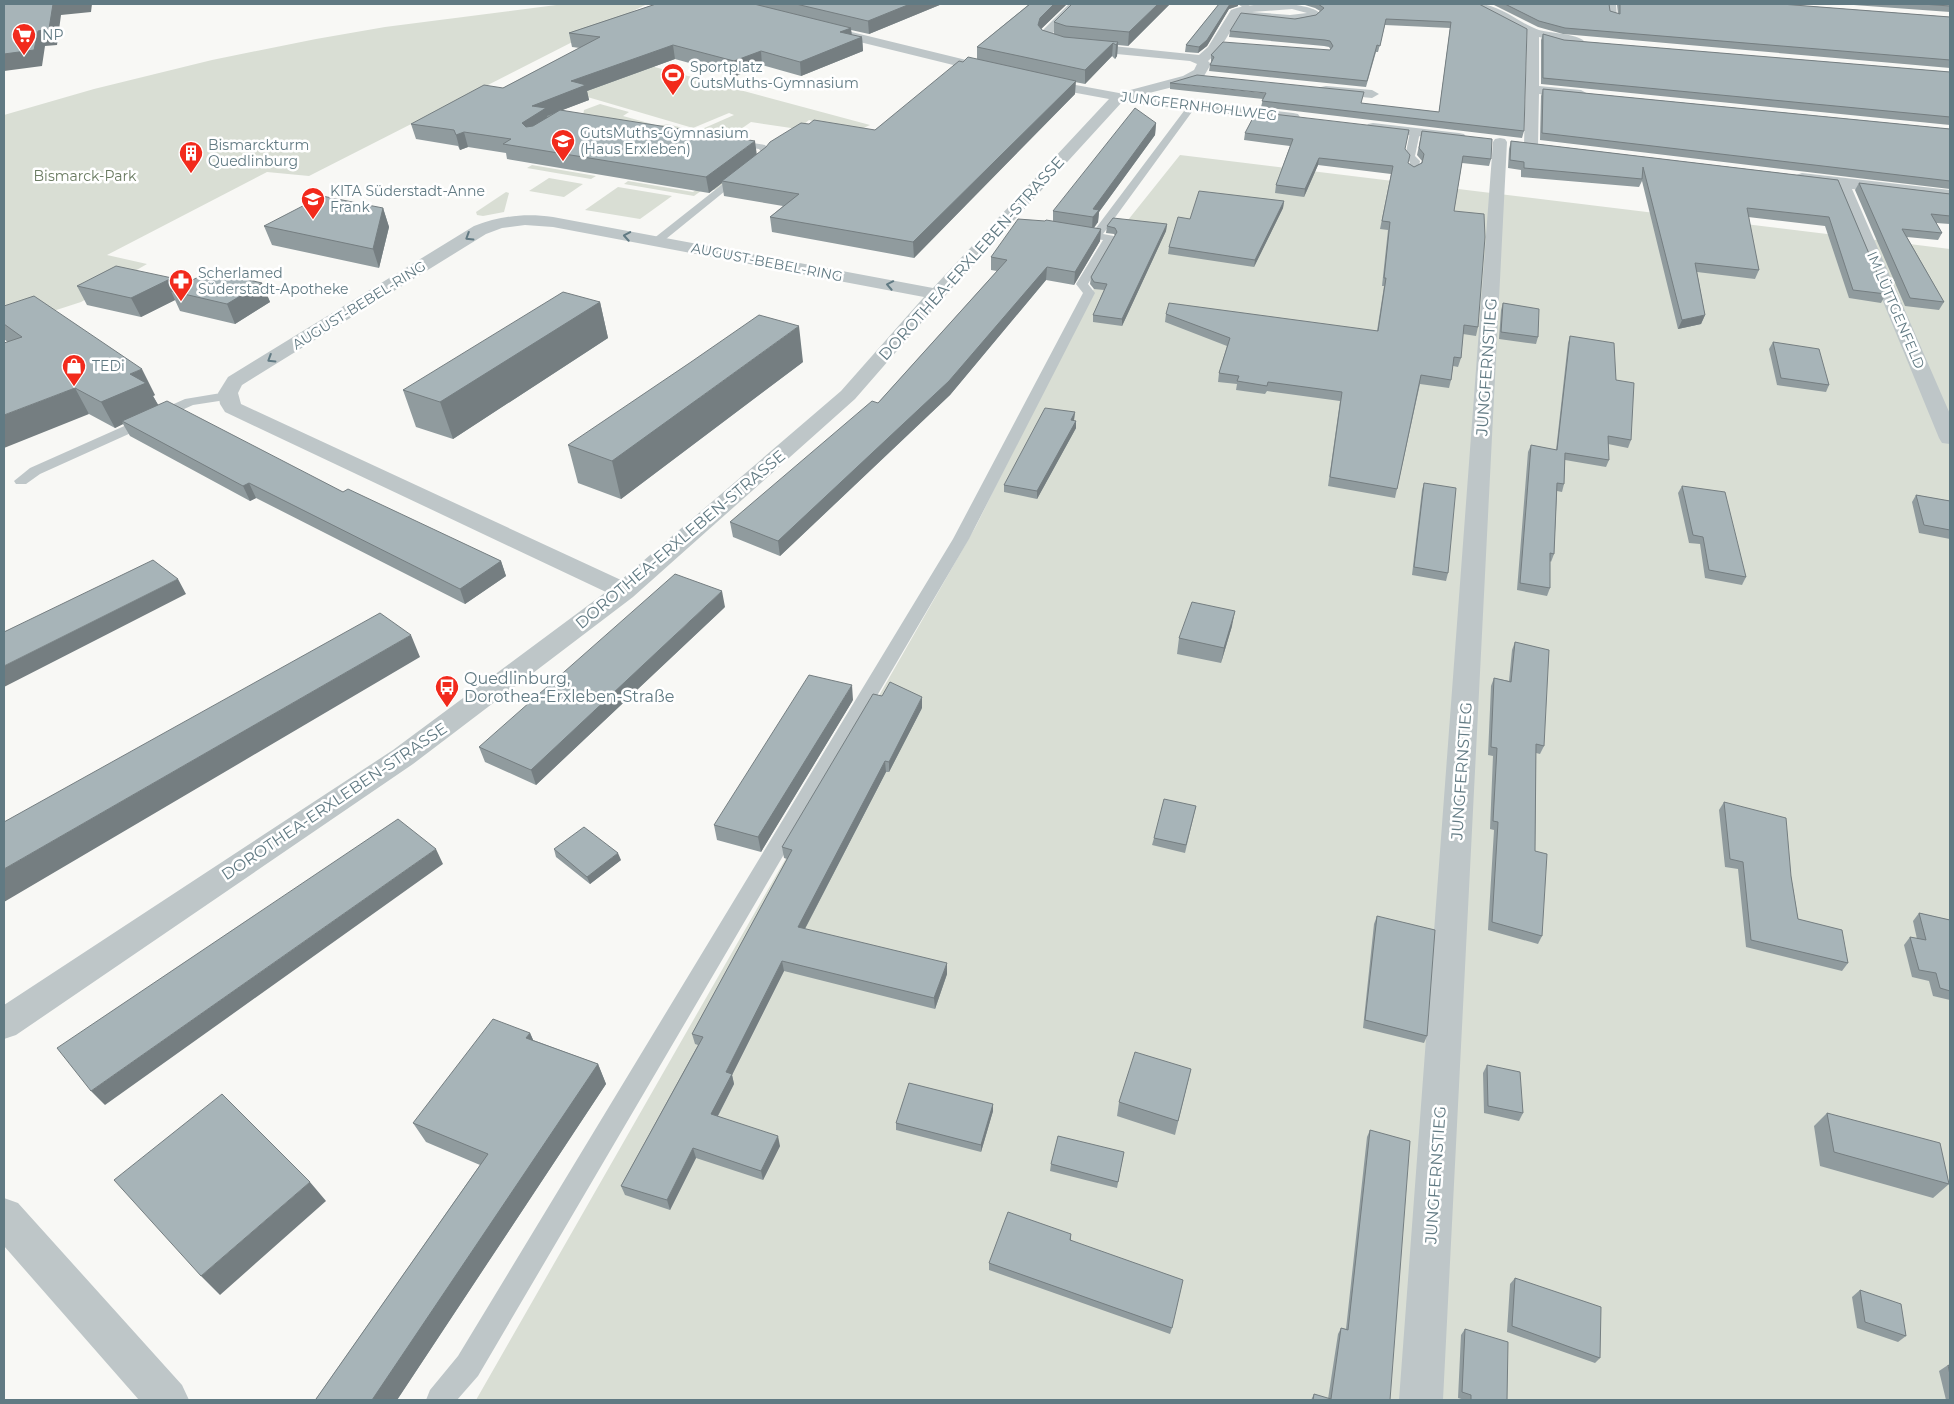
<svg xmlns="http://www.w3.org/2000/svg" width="1954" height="1404" font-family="Montserrat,sans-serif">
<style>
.green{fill:#d9ded4}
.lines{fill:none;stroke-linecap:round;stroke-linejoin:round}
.service{fill:#bec6c8;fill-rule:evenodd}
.minor{fill:#bec6c8;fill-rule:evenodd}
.wall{fill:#909b9e}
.shaded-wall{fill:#757e81}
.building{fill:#a7b4b8;stroke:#757e81}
.oneway{stroke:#617a83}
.labels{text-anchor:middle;stroke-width:5;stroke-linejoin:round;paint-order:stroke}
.far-poi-label{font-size:14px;fill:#617a83;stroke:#fff;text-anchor:start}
.far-street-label{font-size:14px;fill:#617a83;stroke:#fff}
.far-park-label{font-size:14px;fill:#697a60;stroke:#fff}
.street-label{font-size:16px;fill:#617a83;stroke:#fff}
.poi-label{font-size:16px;fill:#617a83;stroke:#fff;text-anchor:start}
</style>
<rect width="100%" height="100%" fill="#f8f8f5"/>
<!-- green -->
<path class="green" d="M564,4H647L309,176L267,172L107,255L147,264L81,302L4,327V115L94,89L212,60L316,39L385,27Z
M625,59L870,125L853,133L809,120L798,129L751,122L728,138L693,133L734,115L729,113L693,128L567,91Z
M600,104L629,112L623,116L659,126L668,124L686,129L682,131L583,116L584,110Z
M1180,155L1950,249V1400H476L976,526L1128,220Z
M532,165L596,176L591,179L527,168Z
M549,178L583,184L564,197L529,191Z
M729,180L715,190L705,188L694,196L624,184L628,181L693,192L709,181Z
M618,187L672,196L640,219L585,210Z
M506,192L509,193L504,212L483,216L477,215L476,212Z"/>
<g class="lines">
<!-- service -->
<path class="service" d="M1238,4H1247L1253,8L1246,10Z
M1608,4H1616L1617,19L1610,17Z
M1193,102L1197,105L1103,234L1114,236L1115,238L1088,284L1095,293L969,539L478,1376L457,1400H426L430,1390L458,1356L953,539L1083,293L1076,284L1103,240L1078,236L1073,233L1078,230L1093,232L1190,103Z
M1415,129L1420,132L1415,156L1420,161L1418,170L1413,173L1408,170L1410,162L1405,157L1410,132Z
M733,140L765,145L772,153L661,243H653L652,241L653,239L762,153L759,149L730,145L728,143Z
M227,392L232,393L234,396L232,399L193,405L40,474L26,484H16L14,481L30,468L185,399Z"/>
<!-- minor -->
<path class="minor" d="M1069,4H1081L1053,33L1051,37L1065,41L1199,55L1208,47L1231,10C1249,2 1308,0 1321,14L1319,17L1309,21L1290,22L1239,17L1218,52L1208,61L1211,64L1204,76L1193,82L1141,95L1293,113L1298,114L1300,117L1298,120L1293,121L1122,102L943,298L855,399L633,597L413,764L16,1035L4,1039V1005L393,750L606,592L225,412L220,404L218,393L228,377L474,226C500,216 525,213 553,217L933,288L1109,99L1033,85L1031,82L1033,79L1038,78L1119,93L1183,76L1194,70L1197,64L1190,61L1064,49L1043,43L1039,37L1041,32ZM1292,9L1307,13L1290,15L1252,12ZM525,225L553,227L924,297L841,391L621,580L241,404L238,393L242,385L486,234L502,228Z
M1473,4C1498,2 1516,22 1539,30C1549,33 1578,34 1584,41L1578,45L1539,37V86L1581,90L1588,94L1581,98L1539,94L1538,145L1536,148H1526L1524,145L1527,34Z
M827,26L999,68L1001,71L994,75L823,33L821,30L823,27Z
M1326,86L1372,90L1379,94L1372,98L1321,93L1319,90L1321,87Z
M1373,123L1459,133L1464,134L1466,137L1464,140L1459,141L1368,130L1366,127L1368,124Z
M1500,138L1505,139L1507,142L1443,1400H1399L1493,142L1495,139Z
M1802,173L1950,190V200L1852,189L1950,414V444L1942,443L1939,438L1836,187L1796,181L1794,178L1796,175Z
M4,1198L18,1203L182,1385L189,1400H139L4,1246Z"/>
</g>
<!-- wall -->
<path class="wall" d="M653,4H942L869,34L851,30L852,35L862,37L863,51L801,76L762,65L736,76L675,59L587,91L589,100L562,110L757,154L809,124L875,130L963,62L977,59V47L1028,5H1025V4H1067L1041,29L1042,30L1054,34V22L1170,4L1128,46L1118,45L1117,56L1115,59L1112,56L1085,84L1075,82V94L914,258L772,232L770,217L783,206L724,196L722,183L709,193L507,159L506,153L468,147L460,150L458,146L416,139L411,124L503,88L580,48L572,47L569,33L653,5Z
M1219,4L1238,6L1229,9L1207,46L1198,53L1185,52L1186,45Z
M1297,4H1479L1524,131L1522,138L1261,107L1263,99L1170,89V83L1439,112L1450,28L1385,25L1378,52H1376L1366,87L1209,71L1210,65L1211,62V55L1330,50H1331L1329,47L1324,46L1229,37L1230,31L1316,15L1320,11L1315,8L1305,5Z
M1492,4H1609L1610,11L1618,14L1617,4H1781L1950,17V68L1563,34L1538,27Z
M1840,4H1950V12Z
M1543,34L1564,40L1950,72V125L1541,84V40Z
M1543,89L1950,129V189L1540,140L1541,96Z
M1156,123L1155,135L1099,212L1098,222L1094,228L1101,229L1100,241L1074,285L1046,280L950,395L780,556L733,537L730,522L878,403L997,271L991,270V257L1045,221H1053V211Z
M1422,131L1491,159L1489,166L1462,163L1454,211L1478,327L1476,336L1463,334L1461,358L1458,367L1453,366L1451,380L1449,388L1420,384L1395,498L1328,486L1340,401L1267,391L1265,394L1236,390L1237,384L1218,382L1219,373L1227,346L1165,322L1166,314L1377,331L1384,286H1382L1388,230L1380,229L1391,174L1318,165L1304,197L1275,193L1276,185L1290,146L1244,140L1245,133L1405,149L1408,163L1414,167L1421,163L1422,161L1417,155Z
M1511,141L1838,180L1886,294L1881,303L1849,298L1825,226L1748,217L1759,270L1755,279L1697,272L1705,315L1701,324L1678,329L1642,181L1639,187L1521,177V170L1508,168L1509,149Z
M1859,183L1950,194V224L1936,223L1942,233L1938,240L1907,237L1944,302L1939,310L1905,306L1855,190Z
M1284,201L1283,208L1254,267L1168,254L1169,247L1190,219Z
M383,208L389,227L379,268L272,245L264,226Z
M1167,224L1166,231L1122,326L1093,322V315L1104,290L1094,289L1090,284L1091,277L1115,236L1114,234L1106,233L1107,226Z
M172,278L177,289L262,283L270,302L235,324L180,311L175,300L141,317L87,305L77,286Z
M600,302L608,338L453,439L416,427L403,390Z
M1503,303L1538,337L1536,344L1499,339L1501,310Z
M4,306L155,395L153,396L158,405L343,492L501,561L506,576L465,604L256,498L250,501L130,436L123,424L115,428L89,414L4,339Z
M1570,336L1616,380L1631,440L1628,448L1608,444L1609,460L1606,467L1565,460L1564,484L1562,492L1557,491L1554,554L1551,562L1550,561V588L1547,596L1517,590L1528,452L1531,445L1556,450L1568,343Z
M1773,342L1829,385L1826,392L1777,385L1769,349Z
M803,362L621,499L578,483L568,445Z
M1075,412L1074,421H1076V428L1037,499L1004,492V485Z
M1424,483L1448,573L1446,581L1412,575L1422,490Z
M1682,486L1746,577L1742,585L1705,578L1700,544L1689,543L1678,493Z
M1916,495L1950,501V539L1919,533L1912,502Z
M725,607L536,785L485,762L479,747Z
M1232,626L1221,663L1177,654L1179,638Z
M1515,642L1544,746L1540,754L1536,753L1535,851L1542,936L1538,944L1488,930L1494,830L1490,829L1493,756L1488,755L1491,686L1494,678L1509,681L1512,650Z
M853,700L761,852L717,840L714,825Z
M922,708L889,772H886L805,929L947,974L935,1009L784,971L732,1075L734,1084L718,1116L780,1146L763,1180L696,1158L670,1210L625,1195L621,1186L698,1045L695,1044L692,1034L787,859L784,858L782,847Z
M1724,802L1791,876L1798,919L1848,963L1842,971L1746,947L1738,869L1725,867L1719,810Z
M1196,806L1185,853L1152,845L1154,838Z
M554,849L621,860L590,884L556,857Z
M1919,913L1950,920V1000L1933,996L1929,981L1912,977L1904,945L1910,937L1917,939L1913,921Z
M1377,916L1427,1036L1424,1043L1363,1028L1374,924Z
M530,1033L533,1040L598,1064L606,1084L397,1400H317L316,1399L480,1165L426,1142L413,1123Z
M1487,1065L1523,1113L1519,1121L1484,1113L1483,1073Z
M1191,1069L1175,1135L1117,1116L1119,1102Z
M993,1104V1111L981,1152L896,1130V1123Z
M1827,1113L1949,1184L1933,1198L1820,1166L1814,1126Z
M1370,1130L1390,1400H1311L1314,1394L1328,1399L1338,1334L1341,1328L1346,1329L1367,1137Z
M1124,1152L1117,1188L1050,1171L1051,1164Z
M1071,1234V1241L1172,1328L1170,1334L989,1270V1263Z
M1515,1278L1600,1358L1595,1363L1507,1332L1510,1284Z
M1860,1290L1906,1336L1898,1342L1857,1328L1852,1297Z
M1465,1329L1507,1400H1465L1458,1398L1461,1335Z
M1948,1365L1950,1366V1400H1946L1939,1371Z"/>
<!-- shaded-wall -->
<path class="shaded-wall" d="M53,4H92L91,12L61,15L57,45L45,46L42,66L4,71V54L38,31Z
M910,4H942L869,34L868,21Z
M1054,4H1067L1039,31L1038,25L1040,18Z
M1158,4H1170L1128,46L1129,32Z
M1230,4H1238V6L1229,9L1207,46L1198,53L1199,47Z
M851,28L852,41L862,37L863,51L801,76L800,62L840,32Z
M1118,42L1117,56L1115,59L1116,45Z
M1113,43L1112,56L1085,84V70Z
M673,45L675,59L587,91L589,100L547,116L549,123L526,138L522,123L532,106L571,81Z
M761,51L762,65L736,76L734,61Z
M1076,81L1075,94L914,258L913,242Z
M1156,123L1155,135L1099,212L1098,222L1092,230L1093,209Z
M464,132L468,147L460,150L456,135Z
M755,141L757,156L722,181V183L709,193L706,177Z
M1319,158L1318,165L1304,197L1305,189Z
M1284,201L1283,208L1254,267L1255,260Z
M383,208L389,227L379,268L373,249Z
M1167,224L1166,231L1122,326V319Z
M1101,229L1100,241L1074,285L1075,272Z
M1047,267L1046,280L950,395L780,556L778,541Z
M172,278L179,293L171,291L175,300L141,317L131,298Z
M262,283L270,302L235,324L227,304Z
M600,302L608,338L453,439L440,402Z
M1705,315L1701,324L1678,329L1682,320Z
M799,326L803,362L621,499L612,461Z
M142,369L155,395L153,396L160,408L122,421L123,424L115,428L101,402L130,374Z
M75,388L89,414L4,448V415Z
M1075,412L1074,419L1070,427L1071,420Z
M1076,421V428L1037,499V491Z
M249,483L256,498L250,501L243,486Z
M501,561L506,576L465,604L460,589Z
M178,579L186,594L4,687V666Z
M722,591L725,607L536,785L531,770Z
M1235,611L1232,626L1221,663L1224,648Z
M411,635L420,657L4,902V869Z
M852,685L853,700L761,852L758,837Z
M922,697V708L889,772V762Z
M885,761L886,772L800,938L798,927Z
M436,849L443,864L105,1105L91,1091Z
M618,853L621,860L590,884L587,877Z
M782,961L784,971L732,1075L734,1084L714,1123L711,1114L726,1072Z
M947,963V974L935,1009L934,998Z
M530,1033L539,1053L526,1038Z
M598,1064L606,1084L397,1400H372Z
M993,1104V1111L981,1152V1145Z
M778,1136L780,1146L763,1180L761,1171Z
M693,1148L696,1158L670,1210L667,1200Z
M310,1182L326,1201L220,1295L201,1276Z"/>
<!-- building -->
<path class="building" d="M4,4H53L49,29L38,31L34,50L4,54Z
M656,4H754L851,28L840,32L862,37L800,62L761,51L734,61L673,45L571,81L586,85L532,106L546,108L522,123L526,127L533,126L560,110L755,141L706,177L503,144L511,139L464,132L456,135L454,130L411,124L484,85L503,88L600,37L569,33Z
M796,4H910L868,21Z
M1030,4H1054L1040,18L1038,25L1042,30L1064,37L1118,42L1116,45L1113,43L1085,70L977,47Z
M1072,4H1158L1129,32L1066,26L1054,22Z
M1219,4H1230L1207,40L1199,47L1186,45Z
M1318,4H1479L1527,29L1524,131L1262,101L1266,93L1170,83L1197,75L1364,92L1361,103L1439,112L1451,22L1386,19L1380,46L1377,45L1367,81L1210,65L1214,57L1211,55L1223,42L1330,50L1333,46L1330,41L1325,40L1230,31L1241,13L1295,19L1316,15L1324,8Z
M1505,4H1609L1610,11L1620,14V4H1781L1950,17V60L1565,28L1539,21Z
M1922,4H1950V6Z
M1543,34L1564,40L1950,72V117L1543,78Z
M968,57L1076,81L913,242L770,217L799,194L722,181L766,147L770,142L801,123L809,124L814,120L875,130L959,61L963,62Z
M1543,89L1950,129V181L1542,133Z
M1135,108L1156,123L1093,209L1099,210L1093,217L1053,211Z
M1256,112L1409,130L1405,149L1410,155L1408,163L1414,167L1422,163L1424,154L1419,148L1422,131L1492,139L1491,159L1463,156L1454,211L1484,214L1485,237L1478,327L1464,325L1461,358L1454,357L1451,380L1421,375L1397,489L1330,477L1342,392L1268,382L1267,386L1237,381L1239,376L1219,373L1230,338L1166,314L1169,303L1378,331L1386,278H1384L1390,222L1382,221L1393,166L1319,158L1305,189L1276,185L1293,139L1245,133Z
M1511,141L1838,180L1886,294L1853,290L1829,217L1747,208L1759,270L1695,263L1705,315L1682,320L1643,167L1642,179L1524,168V162L1510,160Z
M1859,183L1950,194V216L1931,214L1942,233L1902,229L1944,302L1910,298Z
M1199,191L1284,201L1255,260L1169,247L1178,217L1190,219Z
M322,196L383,208L373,249L264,226Z
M1113,218L1167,224L1122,319L1093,315L1107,284L1094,282L1091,277L1117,232L1115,228L1107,226Z
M1018,219L1045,221L1046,220L1101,229L1075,272L1047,267L949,381L778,541L730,522L872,401L878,403L1007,260L991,257Z
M116,266L172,278L131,298L77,286Z
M210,271L262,283L227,304L171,291Z
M563,292L600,302L440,402L403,390Z
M34,296L142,369L130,374L146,383L101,402L75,388L4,415V343L22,337L4,324V306Z
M1503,303L1539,309L1538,337L1501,332Z
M759,315L799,326L612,461L568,445L691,362Z
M1570,336L1614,343L1616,380L1634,383L1631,440L1608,436L1609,460L1565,453L1564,484L1557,483L1554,554L1550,553V588L1520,583L1531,445L1557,450Z
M1773,342L1819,349L1829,385L1781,378Z
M167,401L343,492L348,489L501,561L460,589L249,483L243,486L122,421Z
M1045,408L1075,412L1071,420L1076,421L1037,491L1004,485Z
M1424,483L1456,488L1448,573L1414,567Z
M1682,486L1725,492L1746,577L1709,570L1703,537L1693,535Z
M1916,495L1950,501V530L1924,525Z
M153,560L178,579L4,666V632Z
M675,574L722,591L531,770L479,747Z
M1192,602L1235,611L1224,648L1179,638Z
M380,613L411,635L4,869V822Z
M1515,642L1549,650L1544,746L1536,744L1535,851L1547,854L1542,936L1492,922L1498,822L1493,821L1497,748L1491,747L1494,678L1511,682Z
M809,675L852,685L758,837L714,825Z
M890,682L922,697L889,762L885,761L798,927L947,963L934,998L782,961L726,1072L732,1074L711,1114L778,1136L761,1171L693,1148L667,1200L621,1186L703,1037L692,1034L792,850L782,847L873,694L882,696Z
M1164,799L1196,806L1186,845L1154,838Z
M1724,802L1786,818L1791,876L1798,919L1842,930L1848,963L1751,940L1743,862L1730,859Z
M398,819L436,849L91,1091L57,1048Z
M584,827L618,853L587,877L554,849Z
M1919,913L1950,920V991L1940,988L1936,973L1919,970L1910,937L1926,940Z
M1377,916L1435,930L1427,1036L1365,1020Z
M493,1019L530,1033L526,1038L598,1064L372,1400H318L316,1399L488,1154L413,1123Z
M1135,1052L1191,1069L1178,1121L1119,1102Z
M1487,1065L1520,1072L1523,1113L1488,1106Z
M909,1083L993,1104L981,1145L896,1123Z
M222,1094L310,1182L201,1276L114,1180Z
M1827,1113L1940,1143L1949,1184L1834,1152Z
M1370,1130L1410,1141L1390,1400H1313L1314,1394L1331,1399L1341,1328L1348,1330Z
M1058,1136L1124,1152L1118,1182L1051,1164Z
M1008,1212L1071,1234L1070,1240L1183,1280L1172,1328L989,1263Z
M1515,1278L1601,1307L1600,1358L1512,1326Z
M1860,1290L1901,1304L1906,1336L1865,1322Z
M1465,1329L1508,1342L1507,1400H1471V1395L1462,1392Z
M1948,1365L1950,1366V1375Z"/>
<!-- one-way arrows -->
<defs><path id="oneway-chevron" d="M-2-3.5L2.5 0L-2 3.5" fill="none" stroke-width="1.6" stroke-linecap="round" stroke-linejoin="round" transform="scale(1.25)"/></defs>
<g class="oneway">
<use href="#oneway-chevron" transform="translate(627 236) rotate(-170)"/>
<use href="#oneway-chevron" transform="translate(469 237) rotate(148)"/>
<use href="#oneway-chevron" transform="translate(890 285) rotate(-169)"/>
<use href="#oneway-chevron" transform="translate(271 359) rotate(148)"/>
</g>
<!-- icons -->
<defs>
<g id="supermarket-pin" transform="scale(1.25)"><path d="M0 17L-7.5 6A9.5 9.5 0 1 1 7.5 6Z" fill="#f22a1c" stroke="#fff"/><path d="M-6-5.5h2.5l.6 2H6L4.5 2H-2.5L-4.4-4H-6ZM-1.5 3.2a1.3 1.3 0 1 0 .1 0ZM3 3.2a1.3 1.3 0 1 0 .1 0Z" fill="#fff"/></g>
<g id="stadium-pin" transform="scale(1.25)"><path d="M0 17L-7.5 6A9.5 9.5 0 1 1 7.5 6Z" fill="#f22a1c" stroke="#fff"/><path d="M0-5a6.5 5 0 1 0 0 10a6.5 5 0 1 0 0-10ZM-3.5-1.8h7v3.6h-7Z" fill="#fff"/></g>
<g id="school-pin" transform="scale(1.25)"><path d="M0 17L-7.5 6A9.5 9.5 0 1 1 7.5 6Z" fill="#f22a1c" stroke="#fff"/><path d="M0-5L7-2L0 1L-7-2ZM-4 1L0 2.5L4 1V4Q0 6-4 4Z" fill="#fff"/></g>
<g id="building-pin" transform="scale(1.25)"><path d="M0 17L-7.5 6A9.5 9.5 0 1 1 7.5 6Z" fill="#f22a1c" stroke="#fff"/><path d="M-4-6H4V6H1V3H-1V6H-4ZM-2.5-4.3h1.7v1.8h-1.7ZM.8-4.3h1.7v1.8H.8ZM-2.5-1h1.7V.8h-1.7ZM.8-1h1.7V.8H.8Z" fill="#fff"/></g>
<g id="pharmacy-pin" transform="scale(1.25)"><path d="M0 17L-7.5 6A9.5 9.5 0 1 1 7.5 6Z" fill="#f22a1c" stroke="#fff"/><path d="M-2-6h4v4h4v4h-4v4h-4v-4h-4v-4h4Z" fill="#fff"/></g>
<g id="shop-pin" transform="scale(1.25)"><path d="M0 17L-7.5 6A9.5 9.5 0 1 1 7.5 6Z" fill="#f22a1c" stroke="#fff"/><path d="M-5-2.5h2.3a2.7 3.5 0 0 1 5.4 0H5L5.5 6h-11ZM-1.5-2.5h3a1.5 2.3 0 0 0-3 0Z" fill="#fff"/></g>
<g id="bus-pin" transform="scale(1.25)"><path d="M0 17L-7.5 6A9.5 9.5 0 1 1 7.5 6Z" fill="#f22a1c" stroke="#fff"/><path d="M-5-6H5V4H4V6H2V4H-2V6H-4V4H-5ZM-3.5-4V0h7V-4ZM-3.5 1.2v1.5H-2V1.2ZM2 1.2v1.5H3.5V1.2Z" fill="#fff"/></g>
</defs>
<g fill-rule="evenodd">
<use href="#supermarket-pin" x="24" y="35"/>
<use href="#stadium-pin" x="673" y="75"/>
<use href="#school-pin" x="563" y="141"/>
<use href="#building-pin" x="191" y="153"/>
<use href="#school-pin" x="313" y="199"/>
<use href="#pharmacy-pin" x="181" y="281"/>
<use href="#shop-pin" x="74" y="366"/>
<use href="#bus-pin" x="447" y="687"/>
</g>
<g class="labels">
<!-- far-poi labels -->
<g class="far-poi-label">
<text x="42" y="40">NP</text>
<text x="690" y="72">Sportplatz<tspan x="690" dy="16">GutsMuths-Gymnasium</tspan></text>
<text x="580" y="138">GutsMuths-Gymnasium<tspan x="580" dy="16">(Haus Erxleben)</tspan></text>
<text x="208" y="150">Bismarckturm<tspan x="208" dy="16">Quedlinburg</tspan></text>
<text x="330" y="196">KITA Süderstadt-Anne<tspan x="330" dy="16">Frank</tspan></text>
<text x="198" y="278">Scherlamed<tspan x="198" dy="16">Süderstadt-Apotheke</tspan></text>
<text x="92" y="371">TEDi</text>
</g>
<!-- far-street labels -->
<g class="far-street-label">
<text transform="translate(1199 106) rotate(7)" y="5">JUNGFERNHOHLWEG</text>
<text transform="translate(767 262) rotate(11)" y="5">AUGUST-BEBEL-RING</text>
<text transform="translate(359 305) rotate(-32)" y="5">AUGUST-BEBEL-RING</text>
<text transform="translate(1896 310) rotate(67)" y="5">IM LÜTTGENFELD</text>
</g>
<!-- far-park labels -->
<g class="far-park-label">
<text x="85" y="181">Bismarck-Park</text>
</g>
<!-- street labels -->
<g class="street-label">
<text transform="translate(971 258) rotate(-48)" y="6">DOROTHEA-ERXLEBEN-STRASSE</text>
<text transform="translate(1486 367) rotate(-86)" y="6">JUNGFERNSTIEG</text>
<text transform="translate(680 539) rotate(-40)" y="6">DOROTHEA-ERXLEBEN-STRASSE</text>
<text transform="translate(1461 771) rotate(-86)" y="6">JUNGFERNSTIEG</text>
<text transform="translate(334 801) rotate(-34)" y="6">DOROTHEA-ERXLEBEN-STRASSE</text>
<text transform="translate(1435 1175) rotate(-86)" y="6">JUNGFERNSTIEG</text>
</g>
<!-- poi labels -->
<g class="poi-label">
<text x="464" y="684">Quedlinburg,<tspan x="464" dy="18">Dorothea-Erxleben-Straße</tspan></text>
</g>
</g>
<!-- border -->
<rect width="1954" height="1404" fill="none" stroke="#617a83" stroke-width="10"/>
</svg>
